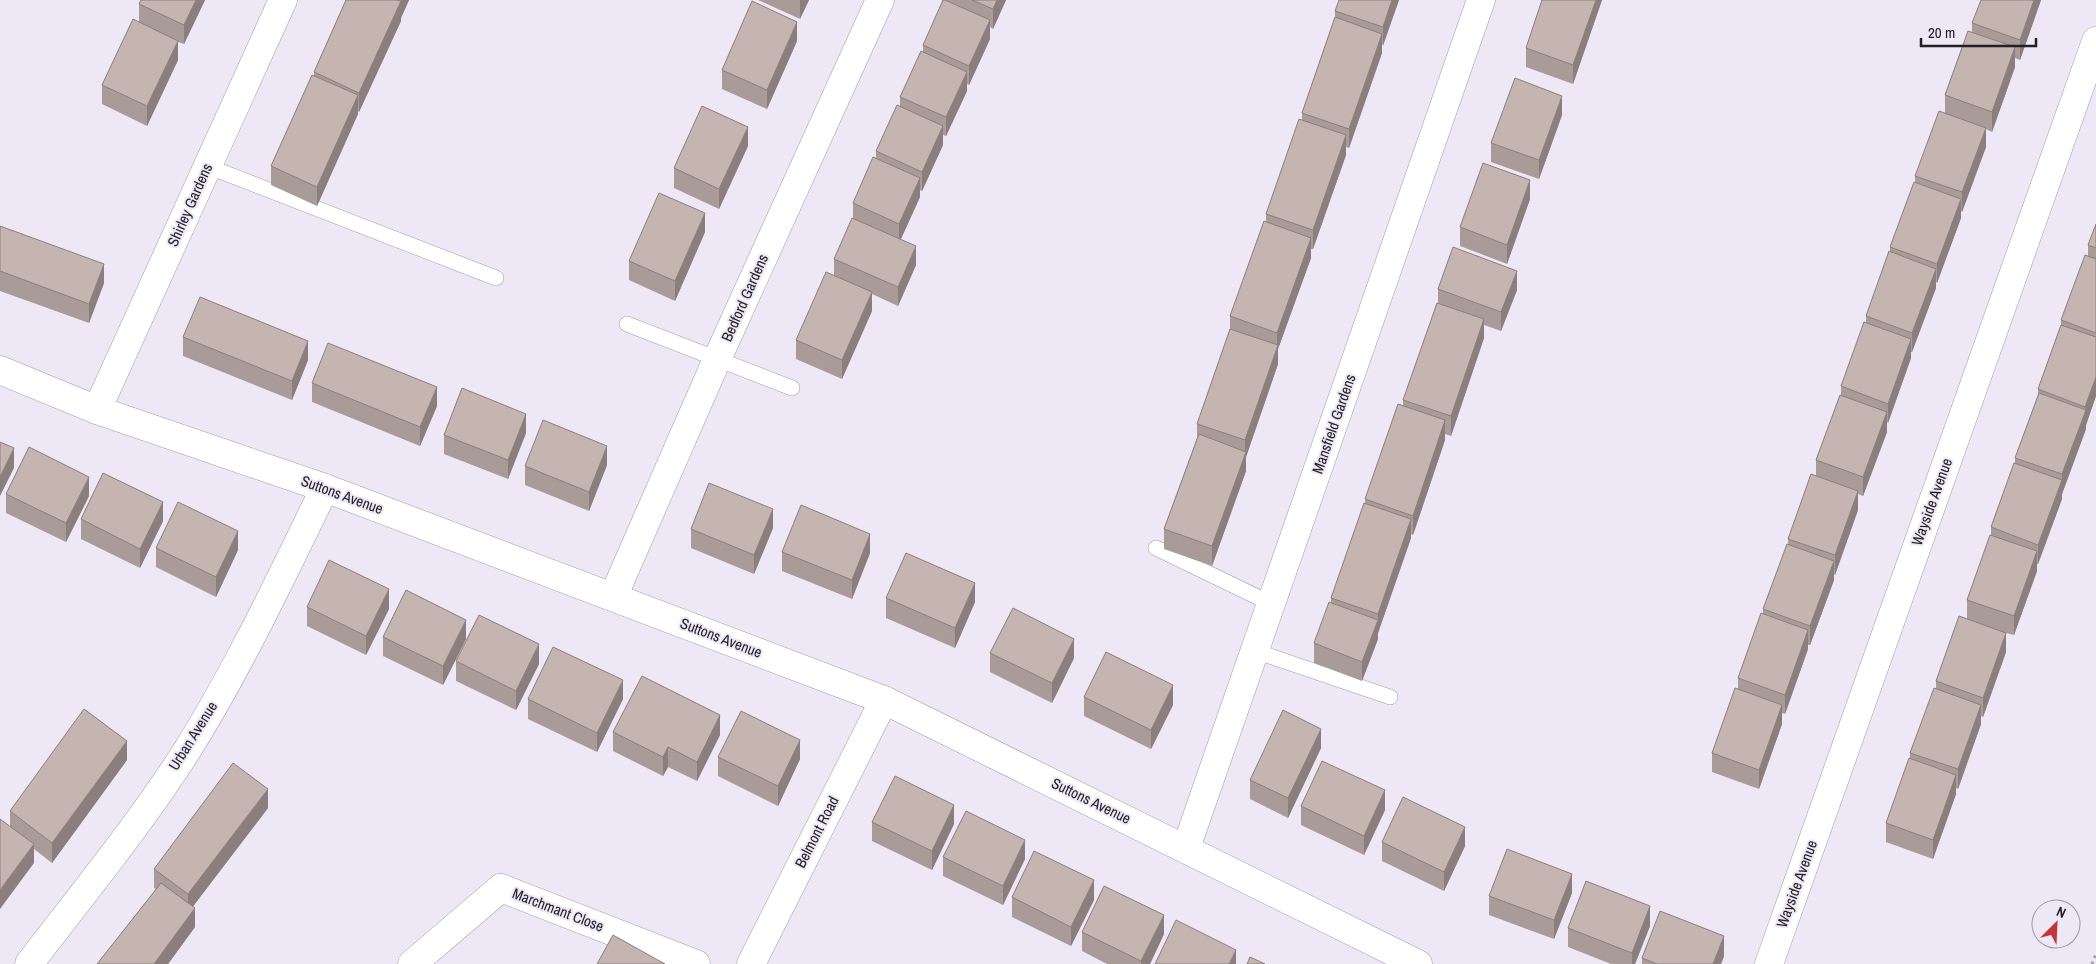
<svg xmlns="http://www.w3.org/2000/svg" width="2096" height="964" font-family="'Archivo Narrow',sans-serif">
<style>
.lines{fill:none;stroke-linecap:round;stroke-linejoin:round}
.service-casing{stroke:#a29ba8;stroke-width:16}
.minor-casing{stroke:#a29ba8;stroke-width:29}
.tertiary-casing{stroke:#a29ba8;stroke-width:29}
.path{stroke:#a19ba6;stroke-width:3;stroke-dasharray:2.5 4;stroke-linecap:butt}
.service{stroke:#fff;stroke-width:15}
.minor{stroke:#fff;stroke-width:28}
.tertiary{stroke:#fff;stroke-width:28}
.wall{fill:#a99c98}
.shaded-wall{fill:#8a7f7c}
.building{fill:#c5b5b1;stroke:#8a7f7c}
.labels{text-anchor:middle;stroke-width:4;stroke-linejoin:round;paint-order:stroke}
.street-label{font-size:15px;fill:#232025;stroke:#eee7f5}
</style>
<rect width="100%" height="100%" fill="#eee7f5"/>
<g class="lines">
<!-- service casing -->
<g class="service-casing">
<path id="service" d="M207,166L496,278
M627,324L792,388
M1156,548L1272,604
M1255,651L1390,697"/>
</g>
<!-- minor casing -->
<g class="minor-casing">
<path id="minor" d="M97,410L283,0
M613,597L718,357L880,0
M1186,848L1481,0
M29,964C81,896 140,824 186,752C239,668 281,577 325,488
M412,964L501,888L696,964
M751,964L884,700
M1769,964L2096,41"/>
</g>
<!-- tertiary casing -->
<g class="tertiary-casing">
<path id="tertiary" d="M0,370L97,410L325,488L884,700L1418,964"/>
</g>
<!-- path -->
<path class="path" d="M2092,964L2096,954"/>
<!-- service -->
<use href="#service" class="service"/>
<!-- minor -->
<use href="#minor" class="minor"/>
<!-- tertiary -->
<use href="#tertiary" class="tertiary"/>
</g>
<!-- wall -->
<path class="wall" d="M205,0L184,44L178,42V60L147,126L102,104V85L139,22V4Z
M346,0H409L401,18V21L359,112L358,111V114L317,206L271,185V166L314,75V72Z
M758,0H809L800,19Z
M947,0H1006L993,29L990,27V39L969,85L967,84V91L946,136L943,135V145L922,191L920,190V197L901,239L916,265L898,306L872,294V311L842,379L796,359V340L834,275V259L853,218V203L876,159V151L900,107V97L923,52V45Z
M1399,0L1382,46V53L1349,148L1346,147V155L1313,249H1311V258L1278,349V364L1246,457V471L1212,566L1164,549V529L1197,438V424L1230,330V316L1266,222V214L1302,120V113L1335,17V11Z
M1542,0H1602L1573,84L1526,67V48Z
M2041,0L2020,60L2015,58V67L1992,132L1986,129V147L1962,212L1961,211V218L1937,283L1936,282V288L1912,352H1911V358L1888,423L1887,422V432L1863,496L1858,494V510L1835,575L1834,574V580L1810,645H1808V649L1785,714L1782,713V724L1759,789L1712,772V753L1738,689V678L1763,614V609L1788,545V539L1816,476V460L1841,395V386L1866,322V316L1890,252V247L1915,182V176L1945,113V95L1972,32V23Z
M797,41L767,109L722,89V70Z
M1562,115L1539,179L1491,162V143Z
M748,146L719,209L674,188V168Z
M1530,199L1507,264L1460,246V227Z
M2096,224V396L2086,425V429L2062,494V493V499L2038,564H2037V571L2014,635L2006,633V652L1983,717L1981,716V724L1958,789L1956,788V794L1933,859L1886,842V823L1910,759V753L1936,688V681L1967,618V600L1991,535V527L2015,463V458L2038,395V389L2061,325V320L2088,256V245Z
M0,226L104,283L89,323L0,291Z
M705,232L675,301L629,280V261Z
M1438,289L1517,290L1501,331L1484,325V338L1451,436L1445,434V440L1413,535L1411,534V538L1378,633V639L1362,681L1314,663V643L1331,603V598L1365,503V499L1403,405V400L1438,303Z
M183,337L308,360L292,400L183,356Z
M312,383L437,406L420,446L312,402Z
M526,433L508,479L444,454V435Z
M607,465L589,511L525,485V466Z
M6,494L89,496L66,542L6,513Z
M81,519L163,521L140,568L81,539Z
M773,528L754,574L691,548V529Z
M156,548L238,550L216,597L156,567Z
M782,552L870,553L852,599L782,571Z
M886,598L975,602L955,648L886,618Z
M307,607L389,609L366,655L307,626Z
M383,637L466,639L443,685L383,656Z
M990,653L1074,658L1052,703L990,672Z
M456,661L539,664L516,710L456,681Z
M1084,697L1173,705L1151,749L1084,716Z
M528,699H623L597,752L528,719Z
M613,732L720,735L697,781L668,767L663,776L613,751Z
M1321,748L1288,818L1250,799V780Z
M718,757L800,759L778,806L718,776Z
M127,760L52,863L34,849V863L10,826V811Z
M1301,806L1385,810L1364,855L1301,825Z
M268,808L193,906L195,927L168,964H97L156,889L154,888V869Z
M872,822L954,824L932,870L872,841Z
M1382,842L1465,846L1444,891L1382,861Z
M943,857L1025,859L1003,905L943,876Z
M1572,893L1554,939L1489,915V896Z
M1012,897L1094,900L1071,946L1012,917Z
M1650,926L1635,964H1611L1568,947V928Z
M1082,932L1164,934L1150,964H1107L1082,951Z
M1724,956L1721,964H1642V958Z"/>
<!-- shaded-wall -->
<path class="shaded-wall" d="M196,0H205L184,44V25Z
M401,0H409L401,18Z
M800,0H809L800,19Z
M997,0H1006L993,29V9Z
M1392,0H1399L1383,46V27Z
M1596,0H1602L1573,84V65Z
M2034,0H2041L2020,60V40Z
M401,1V21L359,112V93Z
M990,20V39L969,85V66Z
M797,22V41L767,109V90Z
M1382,34V53L1349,148V129Z
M178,41V60L147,126V106Z
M2015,47V67L1992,132V112Z
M967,72V91L946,136V117Z
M358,95V114L317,206V187Z
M1562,96V115L1539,179V160Z
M943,126V145L922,191V172Z
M748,127V146L719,209V189Z
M1986,128V147L1962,212V192Z
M1346,135V155L1313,249V230Z
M920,178V197L899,243V224Z
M1530,180V199L1507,264V245Z
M1961,199V218L1937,283V264Z
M705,213V232L675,301V281Z
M1311,238V258L1278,349V364L1246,457V471L1212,566V546L1245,454V440L1277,348V333Z
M916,246V265L898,306V287Z
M104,264V283L89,323V304Z
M1936,269V288L1912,352V333Z
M1517,271V290L1501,331V312Z
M872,292V311L842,379V360Z
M1484,319V338L1451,436V416Z
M1911,339V358L1888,423V404Z
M308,341V360L292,400V381Z
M2096,377V396L2086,425V429L2062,494V474L2085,411V407Z
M437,387V406L420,446V427Z
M1887,412V432L1863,496V477Z
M526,414V433L508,479V460Z
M1445,420V440L1413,535V516Z
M607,446V465L589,511V492Z
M14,448V468L0,496V477Z
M89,477V496L66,542V523Z
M2062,480V499L2038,564V545Z
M1858,491V510L1835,575V555Z
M163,502V521L140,568V549Z
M773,509V528L754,574V555Z
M1411,519V538L1378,633V614Z
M238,531V550L216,597V577Z
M870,534V553L852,599V580Z
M2037,551V571L2014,635V616Z
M1834,561V580L1810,645V626Z
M975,583V602L955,648V628Z
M389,589V609L366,655V636Z
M466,620V639L443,685V666Z
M1378,620V639L1362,681V662Z
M1808,630V649L1785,714V695Z
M2006,633V652L1983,717V698Z
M1074,639V658L1052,703V683Z
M539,644V664L516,710V691Z
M623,680V699L597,752V733Z
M1173,685V705L1151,749V730Z
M1782,705V724L1759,789V770Z
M1981,705V724L1958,789V769Z
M720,715V735L697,781V762Z
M1321,729V748L1288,818V798Z
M800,740V759L778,806V786Z
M127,741V760L52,863V843Z
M668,747V767L663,776V757Z
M1956,775V794L1933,859V840Z
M268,789V808L188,913V894Z
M1385,790V810L1364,855V836Z
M954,805V824L932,870V851Z
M1465,827V846L1444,891V872Z
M1025,840V859L1003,905V886Z
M34,844V863L0,909V890Z
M1572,874V893L1554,939V920Z
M1094,880V900L1071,946V927Z
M1650,906V926L1635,964H1632V953Z
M195,908V927L168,964H154Z
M1164,915V934L1150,964H1141V961Z
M1724,936V956L1721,964H1713Z
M1236,950V964H1229Z"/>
<!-- building -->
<path class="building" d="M141,0H196L184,25L139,4Z
M346,0H397L401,1L359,93L314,72Z
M943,0H945L990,20L969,66L923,45Z
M972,0H997L993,9Z
M1339,0H1392L1383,27L1335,11Z
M1542,0H1596L1573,65L1526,48Z
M1981,0H2034L2020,40L1972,23Z
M752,1L797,22L767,90L722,70Z
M1335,17L1382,34L1349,129L1302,113Z
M133,19L178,41L147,106L102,85Z
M1968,31L2015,47L1992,112L1945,95Z
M921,51L967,72L946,117L900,97Z
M312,75L358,95L317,187L271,166Z
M1515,78L1562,96L1539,160L1491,143Z
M897,105L943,126L922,172L876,151Z
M702,106L748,127L719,189L674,168Z
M1939,111L1986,128L1962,192L1915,176Z
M1299,119L1346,135L1313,230L1266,214Z
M873,157L920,178L899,224L853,203Z
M1483,163L1530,180L1507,245L1460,227Z
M1914,182L1961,199L1937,264L1890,247Z
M659,193L705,213L675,281L629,261Z
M852,218L916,246L898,287L834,259Z
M1264,221L1311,238L1277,333L1230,316Z
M2096,224V248L2088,245Z
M0,226L104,264L89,304L0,271Z
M1453,247L1517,271L1501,312L1438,289Z
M1889,251L1936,269L1912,333L1866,316Z
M2085,255L2096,259V333L2061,320Z
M826,272L872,292L842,360L796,340Z
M200,297L308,341L292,381L183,337Z
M1437,303L1484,319L1451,416L1403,400Z
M1864,322L1911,339L1888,404L1841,386Z
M2061,325L2096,337V377L2085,407L2038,389Z
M1230,329L1278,345L1245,440L1197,424Z
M328,343L437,387L420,427L312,383Z
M462,388L526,414L508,460L444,435Z
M2039,393L2086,410L2062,474L2015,458Z
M1840,395L1887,412L1863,477L1816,460Z
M1398,404L1445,420L1413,516L1365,499Z
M543,420L607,446L589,492L525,466Z
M1199,434L1246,452L1212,546L1164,529Z
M0,442L14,448L0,477Z
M29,447L89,477L66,523L6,494Z
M2014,463L2062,480L2038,545L1991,527Z
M103,473L163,502L140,549L81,519Z
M1811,474L1858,491L1835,555L1788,539Z
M709,483L773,509L754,555L691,529Z
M178,502L238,531L216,577L156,548Z
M1364,503L1411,519L1378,614L1331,598Z
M801,505L870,534L852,580L782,552Z
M1990,535L2037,551L2014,616L1967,600Z
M1787,544L1834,561L1810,626L1763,609Z
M906,553L975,583L955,628L886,598Z
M329,560L389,589L366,636L307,607Z
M406,590L466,620L443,666L383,637Z
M1329,602L1378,620L1362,662L1314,643Z
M1013,608L1074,639L1052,683L990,653Z
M1761,613L1808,630L1785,695L1738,678Z
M479,615L539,644L516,691L456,661Z
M1959,616L2006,633L1983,698L1936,681Z
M553,647L623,680L597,733L528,699Z
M1106,652L1173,685L1151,730L1084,697Z
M642,676L720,715L697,762L668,747L663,757L613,732Z
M1735,688L1782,705L1759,770L1712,753Z
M1934,688L1981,705L1958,769L1910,753Z
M84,709L127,741L52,843L10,811Z
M1283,710L1321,729L1288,798L1250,780Z
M741,711L800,740L778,786L718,757Z
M1909,758L1956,775L1933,840L1886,823Z
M1322,761L1385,790L1364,836L1301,806Z
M233,763L268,789L188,894L154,869Z
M895,776L954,805L932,851L872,822Z
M1403,797L1465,827L1444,872L1382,842Z
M966,811L1025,840L1003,886L943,857Z
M0,819L34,844L0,890Z
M1507,849L1572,874L1554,920L1489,896Z
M1034,851L1094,880L1071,927L1012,897Z
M1586,881L1650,906L1632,953L1568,928Z
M161,883L195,908L154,964H97Z
M1104,886L1164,915L1141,961L1082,932Z
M1660,911L1724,936L1713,964H1657L1642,958Z
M1176,920L1236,950L1229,964H1155Z
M613,935L665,964H597Z
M1250,957L1265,964H1247Z"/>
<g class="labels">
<!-- street labels -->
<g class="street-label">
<text transform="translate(190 205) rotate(-66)" y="5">Shirley Gardens</text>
<text transform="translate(745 298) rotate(-66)" y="5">Bedford Gardens</text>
<text transform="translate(1334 424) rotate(-71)" y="5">Mansfield Gardens</text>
<text transform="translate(342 495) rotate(20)" y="5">Suttons Avenue</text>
<text transform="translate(1932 502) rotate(-70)" y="5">Wayside Avenue</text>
<text transform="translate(721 638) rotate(21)" y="5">Suttons Avenue</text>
<text transform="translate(193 736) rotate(-58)" y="5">Urban Avenue</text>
<text transform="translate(1091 801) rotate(26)" y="5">Suttons Avenue</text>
<text transform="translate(817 832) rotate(-63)" y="5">Belmont Road</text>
<text transform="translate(1797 884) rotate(-70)" y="5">Wayside Avenue</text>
<text transform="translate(558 910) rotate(21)" y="5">Marchmant Close</text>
</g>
</g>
<!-- north arrow -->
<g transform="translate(2056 924) rotate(24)"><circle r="24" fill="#eee7f5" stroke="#9d97a2"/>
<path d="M0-4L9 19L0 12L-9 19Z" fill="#c4353a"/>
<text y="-8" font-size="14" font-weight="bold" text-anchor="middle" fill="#232025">N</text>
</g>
<!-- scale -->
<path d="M1921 38v8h115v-8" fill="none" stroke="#232025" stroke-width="2.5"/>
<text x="1928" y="38" font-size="15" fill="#232025" stroke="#eee7f5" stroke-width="4" paint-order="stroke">20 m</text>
</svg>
